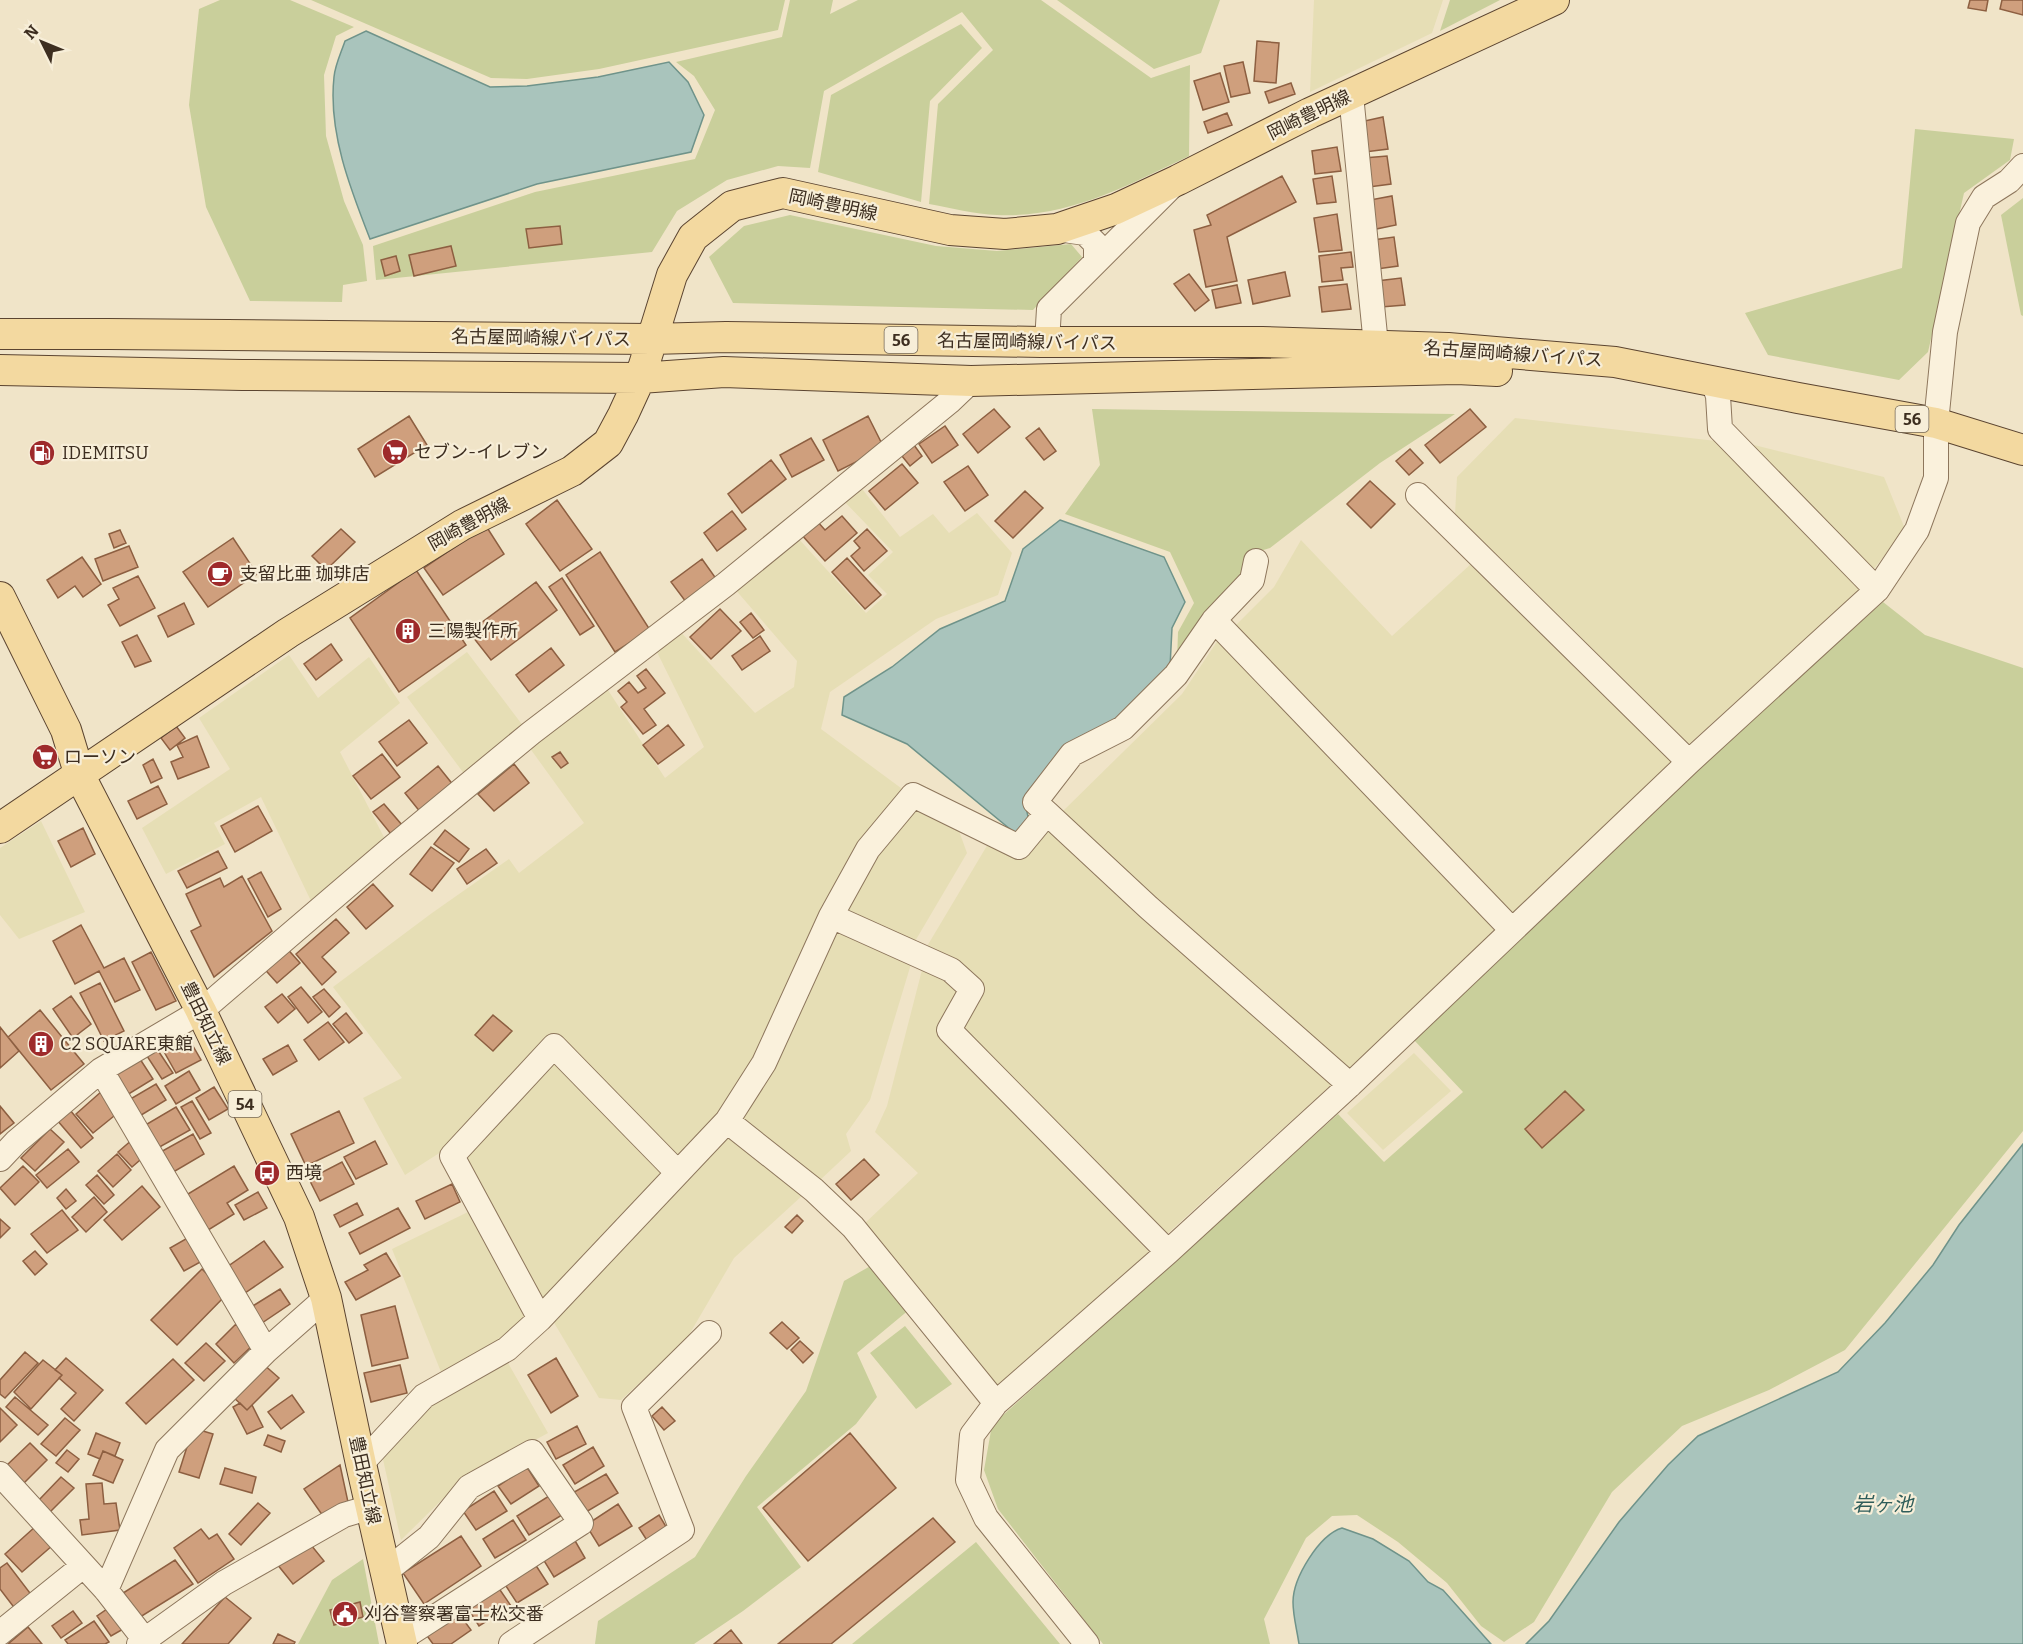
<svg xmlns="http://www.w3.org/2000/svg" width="2023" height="1644" font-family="Bitter,'Noto Sans JP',serif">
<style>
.farmland{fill:#e6deb5}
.green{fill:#c9cf9b}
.water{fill:#a9c4bc;stroke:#6f938a;stroke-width:1.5}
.building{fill:#cf9f7d;stroke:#8d5f41;stroke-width:1.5}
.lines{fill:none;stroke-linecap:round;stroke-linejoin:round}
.minor-casing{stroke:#8d765c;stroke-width:26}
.major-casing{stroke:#5b4430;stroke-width:32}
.minor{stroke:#faf1dc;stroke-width:24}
.major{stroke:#f3d9a0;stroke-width:30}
.labels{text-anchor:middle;stroke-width:4.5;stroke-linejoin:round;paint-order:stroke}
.shield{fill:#f7eed8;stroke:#756857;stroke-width:1.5}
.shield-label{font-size:16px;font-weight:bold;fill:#3d2e20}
.street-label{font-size:18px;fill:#3d2e20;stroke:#f7eed8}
.poi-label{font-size:18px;fill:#3d2e20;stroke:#f7eed8;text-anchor:start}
.water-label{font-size:20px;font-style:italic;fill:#2f5d5a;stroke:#f7eed8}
</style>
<rect width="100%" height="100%" fill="#f0e4c8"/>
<!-- farmland -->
<path class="farmland" d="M1314,0H1443L1432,33L1310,92Z
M1515,418L1716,441L1861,589L1688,745L1455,515L1457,477Z
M1746,443L1884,477L1905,529L1873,570Z
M859,485L900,537L933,514L949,533L977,513L1012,553L998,595L936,619L830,692L821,729L905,791L757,1058L720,1113L675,1159L554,1034L444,1150L405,1175L363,1098L402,1078L333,987L432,913L509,859L519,873L584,823L529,747L606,687L665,778L704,747L654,646L678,629L755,713L794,687L797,661L734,588L797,537L866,613L887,594L868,575L893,552L842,499Z
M1301,540L1392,636L1472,563L1673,763L1512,915L1235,626L1274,587Z
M1218,640L1496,931L1349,1072L1062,812L1182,694Z
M467,652L527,731L468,779L407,697Z
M289,655L318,698L369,657L400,703L340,752L387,843L311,901L261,797L214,823L225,844L166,874L142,828L230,769L199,718Z
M916,808L959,831L967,853L914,943L842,913L876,855Z
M41,821L85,912L19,939L0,915V848Z
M1048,827L1332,1084L1167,1234L961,1031L985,987L954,960L926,948L988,844L1021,859Z
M835,929L911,964L870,1100L846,1134L851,1151L819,1181L740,1119Z
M922,970L946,977L960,993L936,1030L1149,1252L995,1388L863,1225L918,1173L875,1132L887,1106Z
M1414,1053L1451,1091L1383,1150L1347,1113Z
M555,1059L667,1173L542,1304L462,1159Z
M727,1134L804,1194L734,1258L686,1340L621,1400L599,1398L553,1321Z
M468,1212L527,1318L502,1342L441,1372L392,1249Z
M508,1363L548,1433L463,1479L401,1540L382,1455L430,1405Z"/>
<!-- green -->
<path class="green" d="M220,0H290L354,27L336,36L324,75L326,136L344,201L363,245L367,281L343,285L342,302L250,301L206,207L189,105L199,9Z
M311,0H785L778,30L599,69L527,79L491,78Z
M790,0H833L830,14L858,0H1041L1151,78L1190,65L1189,156C1126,186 1069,218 997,215C975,214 951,208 929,204L938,104L993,50L962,12L824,91L810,168L778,166L727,180L677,211L652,252L376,280L373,246L535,192L695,159L715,110L694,76L676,62L782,37Z
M1057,0H1220L1201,53L1154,69Z
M1450,0H1500L1440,31Z
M961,24L982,48L930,101L921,202L818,172L831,95Z
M1915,129L2014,139L2010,160L1964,193L1928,352L1899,380L1768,355L1745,313L1902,268Z
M2023,198V316L2021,315L2001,215Z
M790,215L936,246L997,251L1071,244L1082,257L1033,310L733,303L709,257L744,226Z
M1092,409L1455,414L1380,463L1270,548L1250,554L1244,575L1177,662L1178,632L1194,603L1170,552L1065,514L1100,465Z
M1883,602L1925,635L2023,668V1131L1845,1350L1769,1390L1682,1426L1612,1492L1534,1622L1504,1642L1481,1626L1447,1583L1398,1542L1357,1515L1332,1516L1306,1538L1264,1619L1270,1644H1103L998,1509L984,1470L992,1425L1338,1114L1384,1162L1463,1092L1414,1040L1696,770Z
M874,1264L910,1309L857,1353L877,1397L856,1424L757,1507L801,1567L743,1611L694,1644H595L598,1621L695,1557L746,1476L806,1391L844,1281Z
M905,1326L952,1384L916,1409L870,1353Z
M976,1542L1060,1644H852Z
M363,1559L379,1644H298L332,1580Z"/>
<!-- water -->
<path class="water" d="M366,31L490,87L527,86L598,77L669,62L688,82L704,115L691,152L537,184L370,239C350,188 328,132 334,77C335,65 341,53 345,41Z
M1060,520L1164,557L1185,602L1172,628L1170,667L1118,719L1025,803L1029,821L1016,834L907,744L842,715L844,697L892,667L940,629L1005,601L1023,549Z
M2023,1144V1644H1526L1549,1621L1619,1522L1668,1465L1698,1436L1838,1372L1885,1323L1933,1265L1959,1225Z
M1342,1528L1373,1539L1409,1561L1428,1582L1443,1590L1491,1644H1299C1297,1630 1293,1616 1293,1602C1293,1578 1319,1535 1342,1528Z"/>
<!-- building -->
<path class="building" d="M1970,0H1988L1986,11L1968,8Z
M2002,0H2023V15L2000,9Z
M1257,41L1279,43L1276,83L1254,81Z
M1243,62L1250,93L1231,97L1224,66Z
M1220,73L1229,102L1203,110L1194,81Z
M1291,83L1295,94L1269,103L1265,92Z
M1227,113L1232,125L1208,133L1204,122Z
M1383,117L1388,149L1365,152L1360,122Z
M1337,147L1341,171L1315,174L1312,151Z
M1387,156L1391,184L1369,187L1364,158Z
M1282,176L1296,202L1227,237L1237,281L1206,287L1194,230L1211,225L1207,215Z
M1332,176L1336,202L1317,204L1313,179Z
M1392,196L1396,225L1376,229L1370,200Z
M1337,214L1342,250L1319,252L1314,218Z
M560,226L562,244L529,248L526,229Z
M1394,237L1398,266L1377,269L1373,240Z
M451,246L456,266L414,276L409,255Z
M1351,252L1353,267L1341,268L1343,280L1322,282L1319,256Z
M396,256L400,271L385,276L381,260Z
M1285,272L1290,296L1253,304L1248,280Z
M1189,274L1209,300L1195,311L1174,284Z
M1401,278L1405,305L1381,307L1377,281Z
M1347,284L1351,309L1322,312L1319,287Z
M1237,285L1241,303L1216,308L1212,290Z
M994,409L1010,427L978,453L963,434Z
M1470,409L1486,427L1440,463L1425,445Z
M409,416L427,445L375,477L358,449Z
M868,416L884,448L838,471L823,440Z
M945,426L958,445L932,463L919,444Z
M1039,428L1056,451L1044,460L1026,438Z
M811,438L824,460L792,477L780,455Z
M914,445L922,456L910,466L902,456Z
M1410,449L1423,463L1409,475L1396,461Z
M771,460L786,479L742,513L728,494Z
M902,464L918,483L885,510L869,491Z
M968,466L988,495L965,511L944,482Z
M1370,481L1395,504L1371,528L1347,504Z
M1025,491L1043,508L1013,538L995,521Z
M557,500L592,549L560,571L526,524Z
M732,511L746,529L717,551L704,533Z
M842,516L857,533L825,561L801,534L817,521L825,530Z
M486,526L504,554L443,595L424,568Z
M341,529L355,542L326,570L312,556Z
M867,529L887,551L864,571L851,556L860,548L854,541Z
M120,530L126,543L114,548L109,534Z
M233,538L257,574L208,607L183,572Z
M129,546L138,567L103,581L95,559Z
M600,552L650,630L615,652L566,575Z
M82,557L101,584L83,597L75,586L58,598L47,580Z
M847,558L881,595L865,609L832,572Z
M702,559L717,580L686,602L671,582Z
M416,570L466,645L399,692L350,618Z
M138,576L155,608L120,626L108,605L119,599L113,588Z
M562,578L594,626L580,635L549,587Z
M536,582L557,610L491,660L469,632Z
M184,603L194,624L168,637L158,616Z
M720,609L741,631L711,659L690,637Z
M751,613L764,630L753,638L740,622Z
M137,635L151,661L135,667L122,642Z
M760,636L770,651L742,670L732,656Z
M331,644L342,660L316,680L304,664Z
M551,648L564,665L529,692L516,675Z
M646,669L665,693L644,709L656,725L643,734L621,707L627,702L618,691L629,682L638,693L646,688L637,676Z
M409,720L427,743L397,766L379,742Z
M668,725L684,745L658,764L643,745Z
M176,726L185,738L170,750L161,738Z
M197,736L209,767L178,779L171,762L183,757L177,745Z
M560,752L568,763L561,768L552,757Z
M382,754L400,777L371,799L353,776Z
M153,759L162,778L151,783L143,765Z
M514,764L529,783L494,811L478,794Z
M438,766L454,786L421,813L405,793Z
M158,786L167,804L137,819L128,801Z
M384,804L402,825L391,834L373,812Z
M258,806L272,831L235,852L221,826Z
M83,828L95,854L71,867L58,841Z
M445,830L469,849L459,862L434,844Z
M431,847L454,863L432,891L410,874Z
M486,849L497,863L467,884L457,869Z
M218,851L227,868L187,888L178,871Z
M261,872L281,909L268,917L248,879Z
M242,876L272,931L214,977L191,931L201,926L186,894L220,878L224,887Z
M373,884L393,906L366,929L347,907Z
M336,919L349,933L322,957L336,972L322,985L296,954Z
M81,925L104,968L124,958L140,990L115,1002L99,971L75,984L53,941Z
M283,944L300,963L277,983L260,964Z
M151,952L176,1001L156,1010L132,962Z
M100,983L124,1031L104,1041L80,993Z
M301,987L322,1012L308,1023L288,997Z
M324,989L340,1007L329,1017L313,997Z
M282,994L295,1009L278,1023L265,1007Z
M71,996L91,1024L73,1038L53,1009Z
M40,1010L84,1064L51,1090L8,1037Z
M346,1013L362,1033L349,1043L333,1024Z
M493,1015L512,1031L493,1051L475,1035Z
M328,1022L344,1042L319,1060L304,1040Z
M0,1027L19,1051L0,1068Z
M182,1027L201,1060L176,1073L158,1041Z
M153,1043L173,1073L162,1079L143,1050Z
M288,1045L297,1061L273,1075L263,1059Z
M140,1059L153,1079L127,1095L114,1076Z
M189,1071L200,1090L176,1104L165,1086Z
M156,1084L166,1100L138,1117L127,1101Z
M214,1087L228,1109L209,1120L196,1098Z
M102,1091L119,1112L93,1133L76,1114Z
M1565,1091L1584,1110L1542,1148L1525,1129Z
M192,1101L211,1133L200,1139L181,1107Z
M0,1106L14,1123L0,1134Z
M176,1107L190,1130L156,1149L142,1127Z
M70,1110L93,1138L81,1148L57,1120Z
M339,1111L354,1143L306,1166L291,1134Z
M50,1129L64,1142L35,1171L21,1158Z
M193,1134L204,1154L170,1174L157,1154Z
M133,1139L147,1154L132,1167L118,1152Z
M375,1141L387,1164L356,1179L344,1157Z
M68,1149L79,1162L47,1188L36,1175Z
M117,1154L131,1170L113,1187L98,1171Z
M864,1159L879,1175L851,1200L836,1184Z
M342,1162L354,1184L320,1201L309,1179Z
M23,1166L39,1182L15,1205L0,1188Z
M234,1166L248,1190L227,1203L234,1214L205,1232L183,1197Z
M97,1175L114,1195L104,1204L86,1185Z
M452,1184L460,1202L425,1219L416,1201Z
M142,1186L160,1207L122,1240L104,1220Z
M66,1189L76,1201L66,1209L57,1198Z
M258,1192L267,1208L244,1220L235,1205Z
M94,1197L107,1212L86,1232L72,1217Z
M357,1203L363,1215L340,1227L334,1215Z
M398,1208L410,1228L360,1254L349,1233Z
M62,1210L78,1230L47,1253L31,1234Z
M797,1215L803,1221L792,1233L785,1227Z
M0,1219L10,1228L0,1238Z
M191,1236L204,1260L184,1271L170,1248Z
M264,1241L283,1267L245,1293L227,1267Z
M35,1251L47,1264L35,1275L23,1261Z
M386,1253L400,1276L356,1300L345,1282L368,1270L364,1265Z
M202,1269L227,1294L177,1345L151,1320Z
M280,1289L290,1304L259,1325L248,1309Z
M395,1306L408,1358L372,1366L361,1315Z
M782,1322L799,1338L787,1349L770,1333Z
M236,1324L255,1343L234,1363L216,1344Z
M800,1341L813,1353L803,1363L791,1350Z
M206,1343L225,1361L204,1381L185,1363Z
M25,1352L38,1363L5,1398L0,1394V1380Z
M66,1358L103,1390L74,1421L61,1409L76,1393L59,1378L62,1375L55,1370Z
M556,1358L578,1396L551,1413L528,1375Z
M173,1359L194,1380L146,1424L126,1403Z
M43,1360L62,1375L31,1409L14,1392Z
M262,1363L279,1378L247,1410L231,1395Z
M400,1365L407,1393L371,1402L364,1373Z
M292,1395L304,1412L281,1429L268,1412Z
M15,1397L48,1425L38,1435L6,1407Z
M240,1403L247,1410L252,1405L263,1427L247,1434L233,1407Z
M662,1407L675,1421L664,1430L652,1416Z
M0,1408L17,1425L0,1442Z
M65,1418L80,1430L56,1456L41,1444Z
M577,1426L586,1444L556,1459L547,1442Z
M193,1428L213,1434L199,1478L179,1472Z
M96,1433L120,1443L115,1456L103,1451L100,1459L88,1454Z
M850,1433L896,1488L808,1561L763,1508Z
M268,1435L285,1441L281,1452L264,1445Z
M30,1443L47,1460L23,1484L5,1467Z
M593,1447L604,1466L575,1484L563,1465Z
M67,1450L79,1459L68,1472L56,1463Z
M103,1451L123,1460L113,1483L93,1475Z
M340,1465L348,1502L323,1516L304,1489Z
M527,1467L539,1486L511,1504L498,1486Z
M225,1468L256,1477L252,1493L220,1484Z
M606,1474L618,1493L581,1515L569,1495Z
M61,1477L74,1488L50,1512L38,1501Z
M102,1483L104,1504L116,1503L120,1530L82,1535L80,1520L89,1519L86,1484Z
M494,1491L507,1511L476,1530L463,1511Z
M549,1496L562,1515L529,1535L517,1516Z
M258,1503L270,1513L241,1545L229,1534Z
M618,1504L632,1526L599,1546L586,1525Z
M659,1515L668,1530L648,1542L639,1528Z
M933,1518L955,1542L831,1644H778Z
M513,1520L526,1540L495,1558L483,1539Z
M36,1526L53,1545L22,1572L5,1554Z
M201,1529L209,1539L217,1534L234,1559L198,1583L174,1548Z
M461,1536L481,1566L424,1604L403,1573Z
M574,1539L585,1558L554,1577L543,1559Z
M307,1540L324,1561L293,1584L277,1564Z
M175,1560L193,1584L137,1619L120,1595Z
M7,1563L33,1597L16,1610L0,1589V1568Z
M535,1564L548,1584L517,1603L504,1583Z
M498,1587L511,1606L479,1626L467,1607Z
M225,1597L251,1618L228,1644H182Z
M360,1602L363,1617L334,1625L330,1610Z
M110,1607L125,1628L111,1636L97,1616Z
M73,1611L82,1623L61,1638L52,1626Z
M457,1611L471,1630L451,1644H433L425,1633Z
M94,1621L109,1642L105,1644H68L65,1640Z
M28,1627L42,1644H8Z
M731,1630L742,1644H714Z
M278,1634L295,1642L294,1644H273Z"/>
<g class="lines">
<!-- minor casing -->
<g class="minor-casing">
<path id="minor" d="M1351,95L1376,345
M1057,229L1085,233L1096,244V262
M1047,342L1049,309L1170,188
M1713,382L1718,396L1720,429L1877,590
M1418,495L1689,762
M1214,620L1512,930
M1047,813L1148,907L1350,1085
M831,916L951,970L972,989L949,1030L1168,1252
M101,1070L266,1351
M727,1121L814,1190L853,1227L996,1403
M0,1159L16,1142L101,1070L201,1011L389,850L531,733L726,584L949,402L971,381
M540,1319L452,1156L554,1046L678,1173
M361,1464L424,1396L507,1349L540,1319L727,1121L764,1063L831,916L868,849L913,795L1019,847L1047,813L1035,802L1072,754L1123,728L1176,675L1214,620L1252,580L1256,561
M0,1474L106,1590L148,1644
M385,1572L429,1537L469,1487L532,1452L581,1523L401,1639
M106,1590L167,1450L266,1351L326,1298
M0,1633L83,1566
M139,1644L224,1583L344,1515L371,1507
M511,1644L682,1530L634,1407L709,1333
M1087,1644L986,1518L968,1480L972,1435L996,1403L1168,1252L1350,1085L1689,762L1877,590L1917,530L1936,478V423L1945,332L1968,223L1984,197L2009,181L2023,166"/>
</g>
<!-- major casing -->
<g class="major-casing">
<path id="major" d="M0,334H109L651,339L726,337L1041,342H1262L1448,348L1615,362L1798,398L1936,423L2023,450
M0,370L242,375L640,378L724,372L971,381L1457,369L1497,371
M0,597L66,730L80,776L201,1011L299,1217L326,1298L361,1464L402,1644
M0,828L288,633L462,525L572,471L608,443L623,415L640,378L672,275L693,237L732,206L783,193L950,230L1005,234L1057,229L1116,209L1178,180L1310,113L1554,0"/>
</g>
<!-- minor -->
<use href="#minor" class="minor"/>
<!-- major -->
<use href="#major" class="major"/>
</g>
<!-- icons -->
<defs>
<g id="supermarket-disc" transform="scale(1.35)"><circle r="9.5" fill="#9e2a2b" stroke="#f7eed8"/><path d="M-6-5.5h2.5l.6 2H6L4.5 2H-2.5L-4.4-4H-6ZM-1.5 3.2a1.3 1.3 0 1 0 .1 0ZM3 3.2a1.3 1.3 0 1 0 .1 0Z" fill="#fff"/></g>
<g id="fuel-disc" transform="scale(1.35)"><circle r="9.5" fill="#9e2a2b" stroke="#f7eed8"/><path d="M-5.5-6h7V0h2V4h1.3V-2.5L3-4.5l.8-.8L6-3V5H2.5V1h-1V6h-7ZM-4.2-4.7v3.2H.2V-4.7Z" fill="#fff"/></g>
<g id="cafe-disc" transform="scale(1.35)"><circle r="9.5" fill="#9e2a2b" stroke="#f7eed8"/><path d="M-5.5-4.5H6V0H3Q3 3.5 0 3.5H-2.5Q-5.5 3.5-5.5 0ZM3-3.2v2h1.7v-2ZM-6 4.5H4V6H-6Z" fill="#fff"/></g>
<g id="building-disc" transform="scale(1.35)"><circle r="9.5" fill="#9e2a2b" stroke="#f7eed8"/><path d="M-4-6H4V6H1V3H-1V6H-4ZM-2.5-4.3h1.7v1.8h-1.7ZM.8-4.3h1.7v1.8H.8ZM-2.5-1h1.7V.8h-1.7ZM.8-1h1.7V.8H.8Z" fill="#fff"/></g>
<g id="bus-disc" transform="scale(1.35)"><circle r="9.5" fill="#9e2a2b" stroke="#f7eed8"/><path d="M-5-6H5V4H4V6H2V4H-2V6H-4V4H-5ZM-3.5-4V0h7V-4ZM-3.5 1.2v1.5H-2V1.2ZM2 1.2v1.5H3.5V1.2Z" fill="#fff"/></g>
<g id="civic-disc" transform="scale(1.35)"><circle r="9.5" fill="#9e2a2b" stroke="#f7eed8"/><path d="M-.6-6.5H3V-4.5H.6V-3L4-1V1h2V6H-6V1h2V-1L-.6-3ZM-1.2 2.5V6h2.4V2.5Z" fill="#fff"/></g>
</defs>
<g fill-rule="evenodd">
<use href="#supermarket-disc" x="395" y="452"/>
<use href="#fuel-disc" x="42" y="453"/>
<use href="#cafe-disc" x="220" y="574"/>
<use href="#building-disc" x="408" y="631"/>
<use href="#supermarket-disc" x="45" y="757"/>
<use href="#building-disc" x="41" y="1044"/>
<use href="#bus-disc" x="267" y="1173"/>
<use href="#civic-disc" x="345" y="1614"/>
</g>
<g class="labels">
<!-- shield labels -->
<g class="shield">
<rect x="884.5" y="327" width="33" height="26" rx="4.5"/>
<rect x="1895.5" y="406" width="33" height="26" rx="4.5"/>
<rect x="228.5" y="1091" width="33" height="26" rx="4.5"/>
</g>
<g class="shield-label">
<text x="901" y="346">56</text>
<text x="1912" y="425">56</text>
<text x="245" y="1110">54</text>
</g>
<!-- street labels -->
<g class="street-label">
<text transform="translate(1309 115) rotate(-26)" y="6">岡崎豊明線</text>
<text transform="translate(833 205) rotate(12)" y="6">岡崎豊明線</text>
<text transform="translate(541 338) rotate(1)" y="6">名古屋岡崎線バイパス</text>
<text transform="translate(1027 342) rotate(1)" y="6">名古屋岡崎線バイパス</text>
<text transform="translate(1513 354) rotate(4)" y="6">名古屋岡崎線バイパス</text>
<text transform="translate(469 524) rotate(-29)" y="6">岡崎豊明線</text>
<text transform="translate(206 1023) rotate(64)" y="6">豊田知立線</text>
<text transform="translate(365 1480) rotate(78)" y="6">豊田知立線</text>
</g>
<!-- poi labels -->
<g class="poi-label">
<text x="414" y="458">セブン-イレブン</text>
<text x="62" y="459">IDEMITSU</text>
<text x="240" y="580">支留比亜 珈琲店</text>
<text x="428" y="637">三陽製作所</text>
<text x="64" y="763">ローソン</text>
<text x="60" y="1050">C2 SQUARE東館</text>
<text x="286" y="1179">西境</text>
<text x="364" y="1620">刈谷警察署富士松交番</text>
</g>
<!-- water labels -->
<g class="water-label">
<text x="1883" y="1511">岩ヶ池</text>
</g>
</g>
<!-- north arrow -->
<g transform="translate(42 42) rotate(313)" stroke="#f7eed8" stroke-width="4.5" paint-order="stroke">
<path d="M0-4.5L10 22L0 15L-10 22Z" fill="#3d2e20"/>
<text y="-9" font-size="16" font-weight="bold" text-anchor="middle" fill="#3d2e20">N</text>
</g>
</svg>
